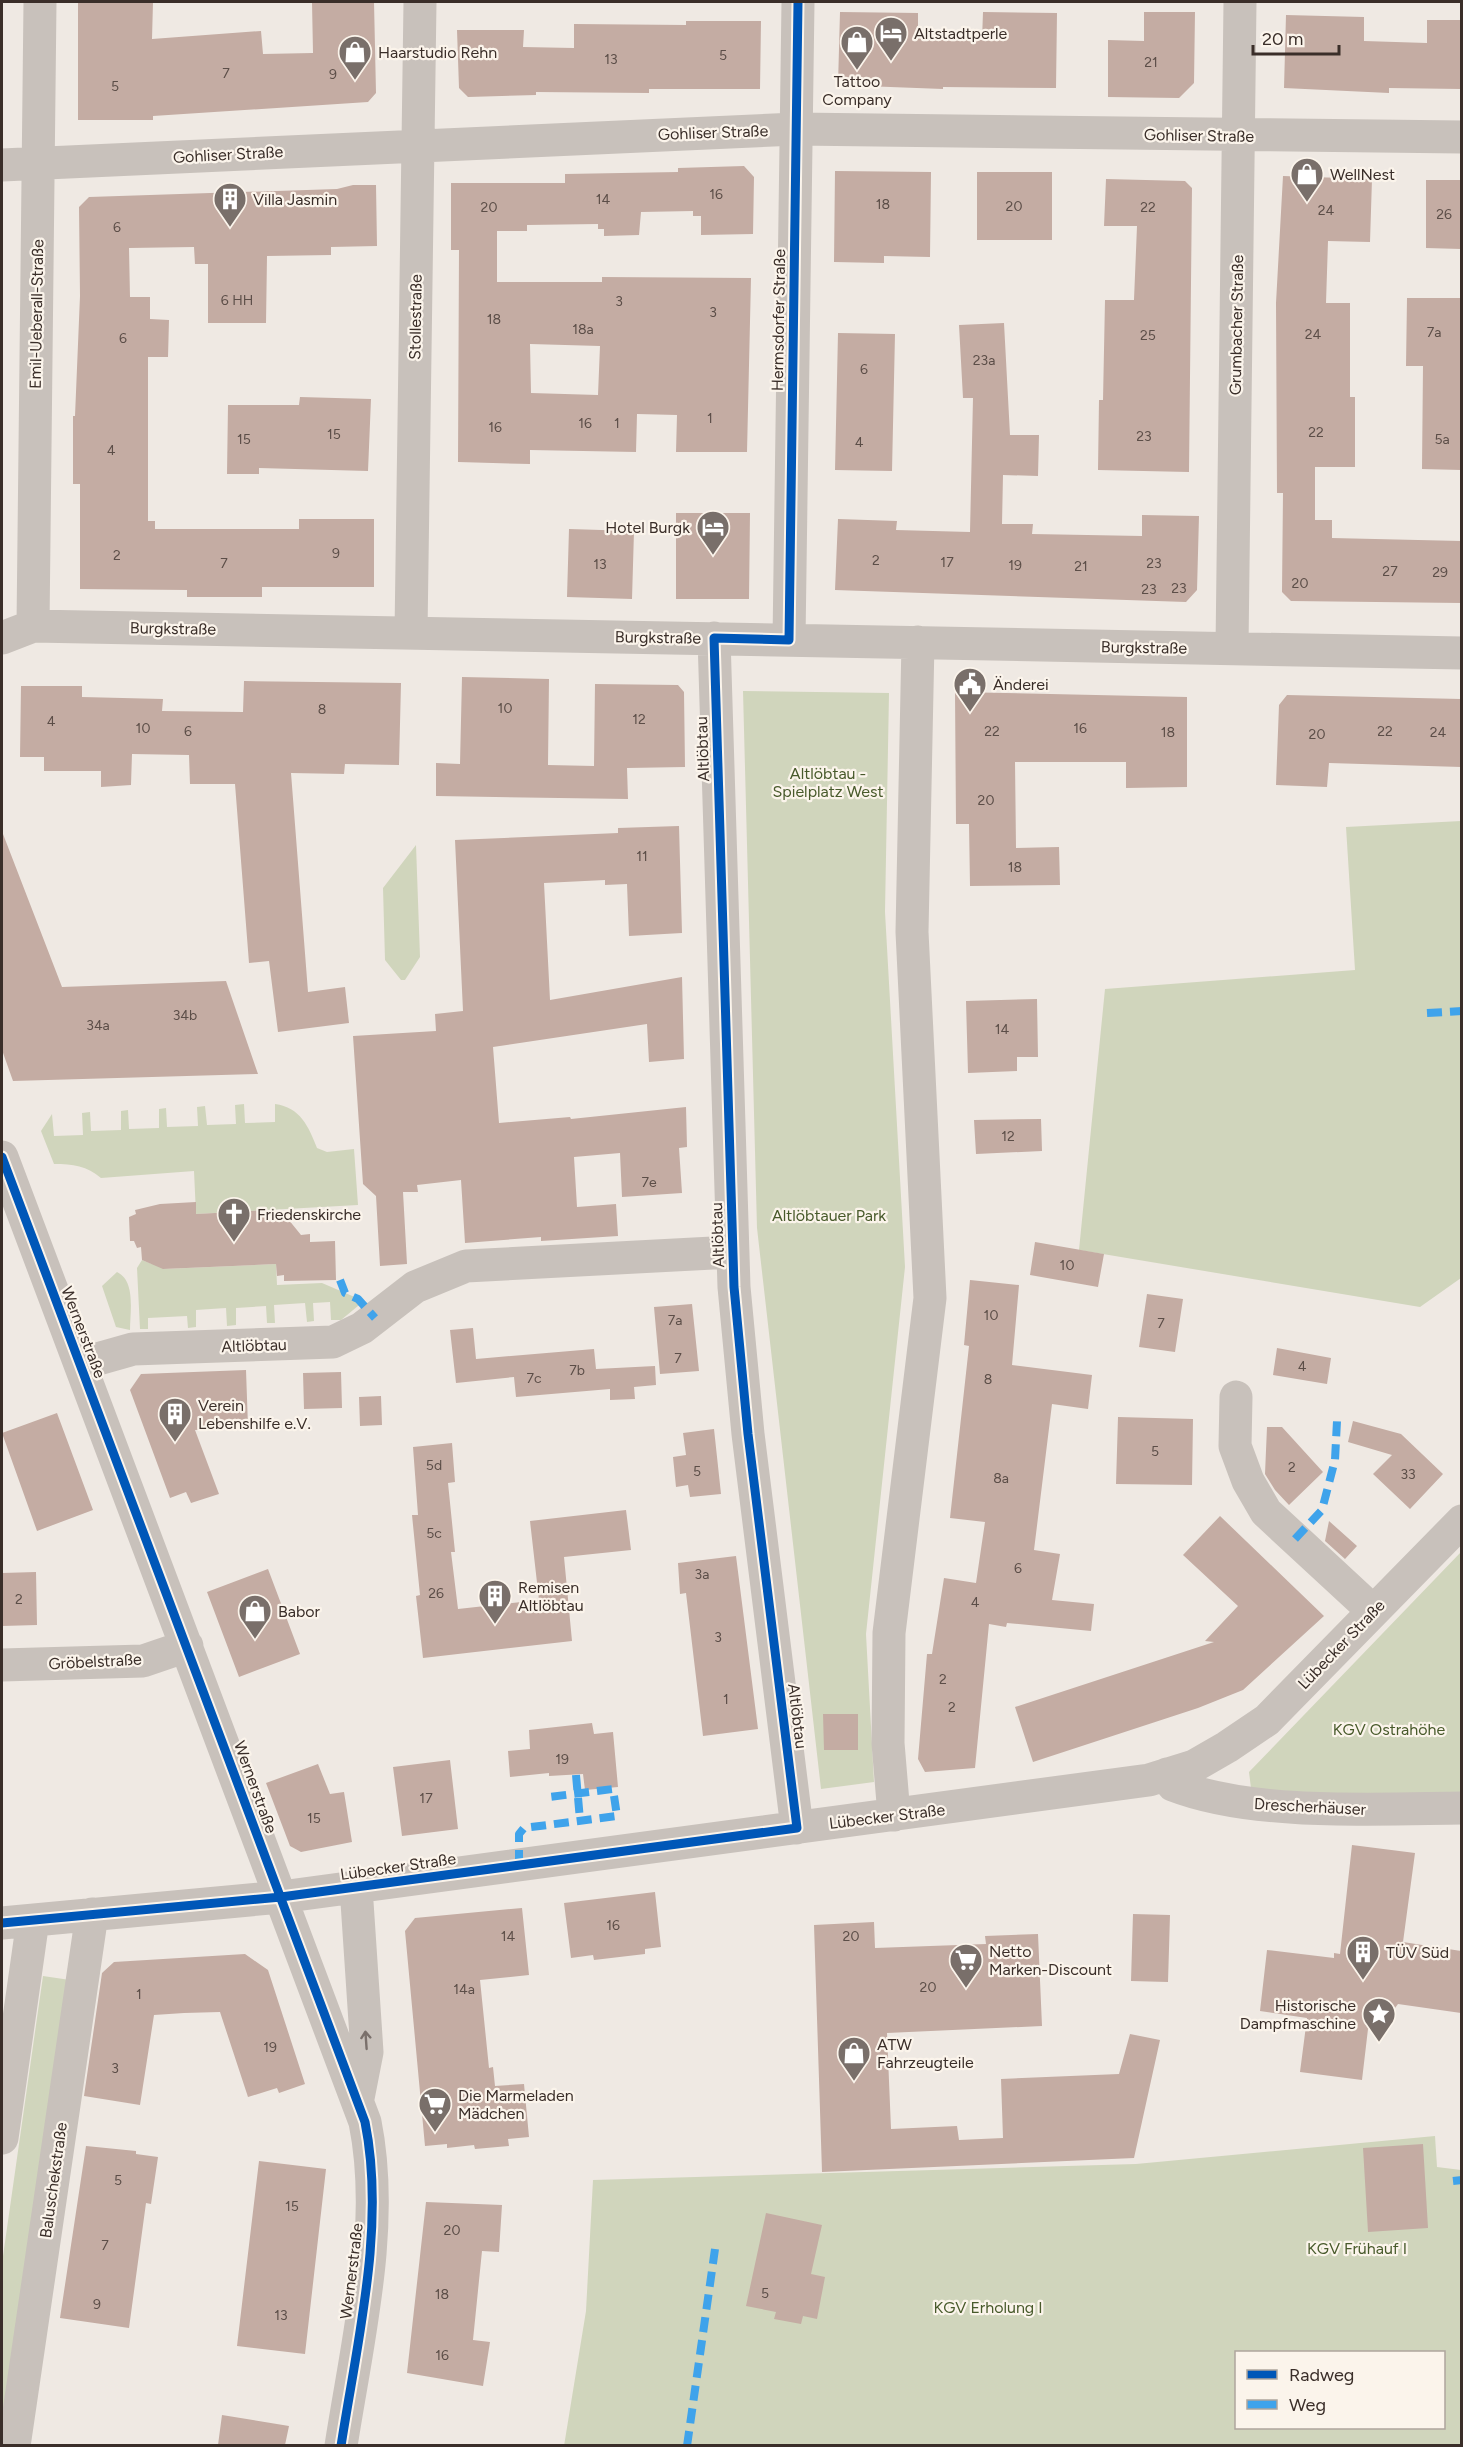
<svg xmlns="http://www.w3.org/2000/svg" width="1463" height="2447" font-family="Figtree,sans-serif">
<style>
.green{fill:#d0d5bc;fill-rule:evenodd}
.building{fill:#c4aca3;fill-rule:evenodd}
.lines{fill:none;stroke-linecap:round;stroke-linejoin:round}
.minor{stroke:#c8c1bb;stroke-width:33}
.quiet{stroke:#3fa3eb;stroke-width:8;stroke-dasharray:15 8;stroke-linecap:butt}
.cycleway-casing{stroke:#fbf4eb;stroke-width:13}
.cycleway{stroke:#0057b8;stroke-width:9}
.oneway{stroke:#7a706b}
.labels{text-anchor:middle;stroke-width:4.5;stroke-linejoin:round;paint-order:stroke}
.number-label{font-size:14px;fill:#5c4e48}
.poi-label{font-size:16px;fill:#3a2e29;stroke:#fbf4eb;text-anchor:start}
.street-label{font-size:16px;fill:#3a2e29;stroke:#fbf4eb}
.park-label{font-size:16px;fill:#485a2b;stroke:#fbf4eb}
</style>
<rect width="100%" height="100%" fill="#efe9e3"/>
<!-- green -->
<path class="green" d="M743,691L889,693L885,912L905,1267L866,1634L874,1782L821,1789L757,1228Z
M1461,821V1278L1420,1307L1079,1250L1105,989L1355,970L1346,827Z
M416,845L420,957L405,980H401L385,960L383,888Z
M244,1104L245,1123L275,1122V1104C300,1107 309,1127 317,1148L327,1152L354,1149L358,1205L196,1214L194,1171L101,1178C87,1166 73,1164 54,1164L41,1131L52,1114L54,1136L83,1135L82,1113L90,1112L91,1131L121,1130V1111L128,1110L129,1129L159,1128V1109L166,1108L167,1127L198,1126L197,1107L205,1106L207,1125L236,1124L235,1105Z
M142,1260L152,1264L164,1263V1269L276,1264L277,1285L322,1283L364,1301L341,1320H331L330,1302L313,1303L314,1321L307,1322L305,1303L274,1305L275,1323H267L266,1306L236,1308V1325L227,1326L226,1308L196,1310V1327L188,1328L187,1316L148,1318V1329H140L137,1268Z
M117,1272C136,1281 130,1312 130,1330L116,1327L102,1286Z
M1461,1552V1796L1376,1803L1251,1788L1249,1772Z
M43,1976L70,1980L2,2446V2263Z
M1435,2136L1437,2167L1461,2170V2445L564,2446L586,2311L593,2180L1136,2164ZM1236,2352H1444V2428H1236Z"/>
<!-- building -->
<path class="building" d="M78,2H153L152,39L261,31L263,54L313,53L312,2H374L376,93L368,102L153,116V120H78Z
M840,12L918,13V38L982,40L983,12L1057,13L1056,88L943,87V89L838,85Z
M1144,12H1195L1194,83L1179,98L1108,97V40L1144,41Z
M1286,15L1364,17V41L1427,43V20H1461V89L1389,88V93L1284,88Z
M686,21H761L760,89H649V93L536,92V95L468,97L459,88L457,30H524L523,47L574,48V24L686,25Z
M744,166L754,177L753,234L701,235V216H693V211L641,212L639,235L604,236V229H598V224L527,225V231H497V282H602V277L751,278L747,452H676L677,415L637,414L636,452L530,450V464L458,462L459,250H451V183H565V174L678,172V168ZM530,344L600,346L598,395L531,393Z
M835,171L931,172L930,257L884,256V263L834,262Z
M977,172H1052V240H977Z
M1283,176L1372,179L1370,242L1328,241L1326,303H1350V397H1355V467H1315V520H1332V538L1461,541V603L1291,601L1282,592L1283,493H1277L1276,303Z
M1106,179L1185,181L1192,188L1189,472L1098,470L1099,400H1103L1105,300H1134L1137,226H1104Z
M1426,180H1461V249L1426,248Z
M353,185H376L377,246L331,247V255L267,256L266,323H208V264H195L194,247L129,248L130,297H150V319L169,320L168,357H148V521H155V529H299V519H374V587H262V597H187V590L80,589V484H73V416H75L80,296L79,207L89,197L337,189Z
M1407,298H1461V470L1422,469L1423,366H1406Z
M1004,323L1010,435H1039L1038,476L1003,475L1002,524H1033L1032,534L1142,536V515L1199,516L1197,590L1186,602L835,590L838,519L897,521L896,530L970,532L973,398H963L959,325Z
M838,333L895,334L892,471L835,470Z
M300,397L371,399L368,471L259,468V474H227L228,405H299Z
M676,513H750L749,599H676Z
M569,529L634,531L632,599L567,597Z
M462,677L549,679L548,765L594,766L595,684L678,685L684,692L685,767L627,768L628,799L436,796V763L460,764Z
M244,681L401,683L399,765L345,764L344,774L291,773L308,992L345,987L349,1023L278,1032L269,961L249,963L235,784H190L189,755L132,754L131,785L101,787V771H44V757H20L21,686H82V697L163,699L162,711L243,712Z
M955,692L1187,697V787L1126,788V762H1015L1016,848L1059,847L1060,885L970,886L969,824H956Z
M1287,695L1461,699V767L1329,763L1327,787L1276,785L1279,705Z
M679,826L682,933L629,936L627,884L605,885V880L544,883L550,1000L682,977L684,1059L649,1062L647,1024L493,1047L499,1123L570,1117L571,1119L686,1107L687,1147L679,1148L682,1193L622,1197L620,1153L574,1157L577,1207L616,1204L618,1236L541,1241V1237L465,1243L461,1180L417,1185L418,1192H403L407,1264L380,1266L376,1196L363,1184L353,1036L436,1031L435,1014L463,1011L455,840L618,833V828Z
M3,834L62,987L226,981L258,1074L13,1081L2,1050Z
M1037,999L1038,1057H1017V1071L968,1073L966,1001Z
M1041,1119L1042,1151L976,1154L974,1120Z
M196,1202V1214L268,1210L284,1214L301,1235L310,1234V1242L335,1241L336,1280L284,1281V1275L277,1276L276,1264L163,1269L142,1260L141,1247L137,1248L134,1241H130L129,1217L136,1214L135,1210L160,1204Z
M1035,1242L1104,1254L1098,1287L1030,1275Z
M970,1280L1019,1285L1012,1365L1092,1375L1088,1409L1052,1404L1034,1550L1060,1554L1052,1600L1094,1604L1091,1631L1007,1623L1006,1627L989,1624L975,1768L925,1772L918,1759L927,1654H932L944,1578L976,1583L985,1522L950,1518L969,1346L964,1345Z
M1147,1294L1183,1299L1175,1352L1139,1347Z
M692,1304L699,1371L660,1374L654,1307Z
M473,1328L476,1359L594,1349L596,1369L655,1366L656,1385L634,1387L635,1399L610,1400V1389L516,1397L514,1377L456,1383L450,1330Z
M1277,1348L1331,1358L1327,1384L1273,1375Z
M246,1370L248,1427L195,1430L219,1494L191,1503L186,1492L170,1498L130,1390L141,1374Z
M341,1372L342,1408L304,1409L303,1373Z
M381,1396L382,1425L360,1426L359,1397Z
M57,1413L93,1510L37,1531L2,1433Z
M1118,1417L1193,1419L1192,1485L1116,1484Z
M1353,1421L1401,1434L1443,1474L1410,1509L1373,1474L1392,1455L1348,1442Z
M1267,1427H1282L1323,1472L1289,1505L1275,1490L1265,1474Z
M714,1429L721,1494L690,1497L688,1485L676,1487L673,1457L686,1455L683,1433Z
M452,1443L455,1482L448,1483L455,1552H451L458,1609L539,1600L530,1521L626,1510L631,1550L564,1557L572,1641L423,1658L416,1596L420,1595L412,1515H418L413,1447Z
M1220,1516L1324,1616L1243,1690L1198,1708L1033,1762L1015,1707L1214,1642L1205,1641L1238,1606L1183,1555Z
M1329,1521L1357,1546L1345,1559L1325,1541Z
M736,1556L758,1729L703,1736L686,1593L680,1594L678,1563Z
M268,1569L300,1654L239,1677L207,1592Z
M36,1572L37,1625L2,1626V1573Z
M823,1714H858V1750H824Z
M592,1723L594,1734L613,1732L618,1787L585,1790L583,1774L549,1776V1773L510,1777L508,1751L530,1749L529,1730Z
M450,1760L458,1829L402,1836L393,1767Z
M318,1764L330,1794L344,1792L352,1842L301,1852L290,1846L266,1783Z
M1352,1845L1415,1853L1403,1942L1461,1951V2013L1398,2004L1386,2020L1368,2029L1362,2080L1300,2072L1307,2018L1260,2011L1267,1950L1334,1958V1953L1340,1954Z
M655,1892L661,1947L645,1949V1954L594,1960L593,1955L571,1958L564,1903Z
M522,1908L529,1975L480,1980L489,2068L493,2067L495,2086L524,2084L529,2137L508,2139L509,2146L475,2149L474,2145L447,2148V2144L425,2146L405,1931L415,1918Z
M1133,1914L1170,1915L1168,1982L1131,1981Z
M874,1922L875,1948L986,1944L985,1936L1038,1934L1042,2026L887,2033L891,2129L957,2126L959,2140L1003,2138L1001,2079L1119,2074L1130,2034L1160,2040L1134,2158L822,2172L814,1925Z
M245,1954L268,1970L305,2084L279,2093L277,2088L248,2097L220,2012L184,2013L154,2015L140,2105L84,2096L102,1973L114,1962Z
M1423,2144L1428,2228L1368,2232L1363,2148Z
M86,2146L136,2151V2154L158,2157L151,2204L146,2203L129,2328L60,2318Z
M259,2161L326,2169L305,2354L237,2346Z
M426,2202L502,2205L499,2252L482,2251L473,2340L490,2342L483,2386L407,2373Z
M766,2213L822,2225L811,2274L825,2277L817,2319L803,2316L801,2324L774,2319L776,2312L746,2306Z
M222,2415L289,2426L285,2445H218Z"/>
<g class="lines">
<!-- minor -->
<path class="minor" d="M2,165L796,129L1462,137
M33,626L40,2
M411,633L420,2
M2,638L33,626L1462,653
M714,638L734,1287L748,1434L797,1828
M789,640L798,2
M1232,648L1240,2
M2,1157L365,2122C386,2226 357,2342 341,2446
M80,1364L133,1349L333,1342L362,1328L415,1287L466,1266L732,1252
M1236,1397L1235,1446L1248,1481L1266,1512L1373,1611
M2,1665L143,1661L187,1646
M1167,1774L1173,1785C1253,1816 1376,1809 1462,1808
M894,1815L888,1743L889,1633L930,1298L912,932L918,642
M356,1887L367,2052L358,2098
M2,1923L281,1897L1149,1780L1194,1766L1227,1747L1267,1720L1462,1521
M2,2138L33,1920
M14,2446L92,1914"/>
<!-- quiet -->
<path class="quiet" d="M1427,1013L1462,1011
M340,1280L345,1293L358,1299L375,1318
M1295,1539L1322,1510L1335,1460L1337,1421
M576,1775L580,1820
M519,1865V1834L524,1828L617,1816L613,1789L549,1797
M1453,2181L1462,2180
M687,2446L716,2242"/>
<!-- cycleway casing -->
<g class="cycleway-casing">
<path id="cycleway" d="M2,1157L365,2122C386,2226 357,2342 341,2446
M2,1923L281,1897L797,1828L748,1434L734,1287L714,638L789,640L798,2"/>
</g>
<!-- cycleway -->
<use href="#cycleway" class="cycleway"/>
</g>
<!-- one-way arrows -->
<defs><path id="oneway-shaft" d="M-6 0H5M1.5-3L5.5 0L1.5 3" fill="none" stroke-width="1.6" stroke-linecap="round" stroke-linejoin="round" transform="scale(1.5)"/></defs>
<use class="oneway" href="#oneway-shaft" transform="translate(366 2040) rotate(-94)"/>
<!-- icons -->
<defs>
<g id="hotel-pin" transform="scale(1.725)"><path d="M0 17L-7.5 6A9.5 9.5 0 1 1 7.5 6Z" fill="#796f6a" stroke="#fbf4eb"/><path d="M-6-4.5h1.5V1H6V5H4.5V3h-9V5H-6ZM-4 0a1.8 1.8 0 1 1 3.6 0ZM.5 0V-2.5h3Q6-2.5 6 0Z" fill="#fff"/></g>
<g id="shop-pin" transform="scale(1.725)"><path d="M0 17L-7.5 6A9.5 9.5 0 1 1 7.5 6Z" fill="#796f6a" stroke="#fbf4eb"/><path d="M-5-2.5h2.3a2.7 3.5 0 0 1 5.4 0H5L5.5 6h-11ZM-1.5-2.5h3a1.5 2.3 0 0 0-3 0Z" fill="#fff"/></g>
<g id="building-pin" transform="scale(1.725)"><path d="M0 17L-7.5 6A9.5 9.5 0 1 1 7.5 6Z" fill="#796f6a" stroke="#fbf4eb"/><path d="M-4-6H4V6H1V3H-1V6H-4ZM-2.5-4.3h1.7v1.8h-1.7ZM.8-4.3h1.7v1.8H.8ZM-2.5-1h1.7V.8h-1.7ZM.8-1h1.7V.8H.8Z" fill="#fff"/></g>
<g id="civic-pin" transform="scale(1.725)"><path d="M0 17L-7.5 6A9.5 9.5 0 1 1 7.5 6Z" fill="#796f6a" stroke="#fbf4eb"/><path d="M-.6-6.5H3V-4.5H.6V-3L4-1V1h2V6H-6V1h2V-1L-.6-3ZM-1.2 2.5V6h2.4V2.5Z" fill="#fff"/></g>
<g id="church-pin" transform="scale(1.725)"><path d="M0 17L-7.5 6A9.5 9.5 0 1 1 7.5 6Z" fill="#796f6a" stroke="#fbf4eb"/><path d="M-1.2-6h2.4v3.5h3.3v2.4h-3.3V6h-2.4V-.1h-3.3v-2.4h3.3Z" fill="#fff"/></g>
<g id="supermarket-pin" transform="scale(1.725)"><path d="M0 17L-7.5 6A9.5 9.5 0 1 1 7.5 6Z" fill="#796f6a" stroke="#fbf4eb"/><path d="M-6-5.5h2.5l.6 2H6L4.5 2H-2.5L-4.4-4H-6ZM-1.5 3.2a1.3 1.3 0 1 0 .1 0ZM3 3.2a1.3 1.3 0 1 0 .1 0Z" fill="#fff"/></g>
<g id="sight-pin" transform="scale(1.725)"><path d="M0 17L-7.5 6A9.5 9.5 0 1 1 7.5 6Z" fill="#796f6a" stroke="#fbf4eb"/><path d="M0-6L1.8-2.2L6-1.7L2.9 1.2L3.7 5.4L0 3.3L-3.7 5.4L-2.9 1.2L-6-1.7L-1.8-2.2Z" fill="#fff"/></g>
</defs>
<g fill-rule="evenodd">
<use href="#hotel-pin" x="891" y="33"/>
<use href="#shop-pin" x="857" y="42"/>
<use href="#shop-pin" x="355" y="52"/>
<use href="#shop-pin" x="1307" y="174"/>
<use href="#building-pin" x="230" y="199"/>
<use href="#hotel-pin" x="713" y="527"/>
<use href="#civic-pin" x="970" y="684"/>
<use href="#church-pin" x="234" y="1214"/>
<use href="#building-pin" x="175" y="1414"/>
<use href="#building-pin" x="495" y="1596"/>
<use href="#shop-pin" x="255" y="1611"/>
<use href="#building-pin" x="1363" y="1952"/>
<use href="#supermarket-pin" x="966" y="1960"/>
<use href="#sight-pin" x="1379" y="2014"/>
<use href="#shop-pin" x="854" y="2053"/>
<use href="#supermarket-pin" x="435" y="2104"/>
</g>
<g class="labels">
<!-- number labels -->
<g class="number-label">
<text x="723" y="60">5</text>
<text x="611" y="64">13</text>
<text x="1151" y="67">21</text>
<text x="226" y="78">7</text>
<text x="333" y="79">9</text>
<text x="115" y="91">5</text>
<text x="716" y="199">16</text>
<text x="603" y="204">14</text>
<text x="883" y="209">18</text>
<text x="1014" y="211">20</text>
<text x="489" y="212">20</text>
<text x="1148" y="212">22</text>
<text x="1326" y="215">24</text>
<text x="1444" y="219">26</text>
<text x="117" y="232">6</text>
<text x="237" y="305">6 HH</text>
<text x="619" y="306">3</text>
<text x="713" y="317">3</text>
<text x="494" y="324">18</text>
<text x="583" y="334">18a</text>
<text x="1434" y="337">7a</text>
<text x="1313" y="339">24</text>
<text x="1148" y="340">25</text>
<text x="123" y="343">6</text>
<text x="984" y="365">23a</text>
<text x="864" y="374">6</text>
<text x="710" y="423">1</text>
<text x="585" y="428">16</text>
<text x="617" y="428">1</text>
<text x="495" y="432">16</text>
<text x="1316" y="437">22</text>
<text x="334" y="439">15</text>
<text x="1144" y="441">23</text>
<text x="244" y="444">15</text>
<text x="1442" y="444">5a</text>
<text x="859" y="447">4</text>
<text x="111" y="455">4</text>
<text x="336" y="558">9</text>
<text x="117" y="560">2</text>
<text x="876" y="565">2</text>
<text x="947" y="567">17</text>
<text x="224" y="568">7</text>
<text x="1154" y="568">23</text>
<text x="600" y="569">13</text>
<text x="1015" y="570">19</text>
<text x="1081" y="571">21</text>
<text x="1390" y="576">27</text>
<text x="1440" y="577">29</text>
<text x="1300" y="588">20</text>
<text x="1179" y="593">23</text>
<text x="1149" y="594">23</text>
<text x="505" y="713">10</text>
<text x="322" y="714">8</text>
<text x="639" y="724">12</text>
<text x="51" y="726">4</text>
<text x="143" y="733">10</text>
<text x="1080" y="733">16</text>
<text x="188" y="736">6</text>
<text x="992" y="736">22</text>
<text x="1385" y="736">22</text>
<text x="1168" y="737">18</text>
<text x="1438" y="737">24</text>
<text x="1317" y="739">20</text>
<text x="986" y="805">20</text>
<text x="642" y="861">11</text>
<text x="1015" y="872">18</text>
<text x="185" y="1020">34b</text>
<text x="98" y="1030">34a</text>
<text x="1002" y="1034">14</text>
<text x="1008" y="1141">12</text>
<text x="649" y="1187">7e</text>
<text x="1067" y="1270">10</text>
<text x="991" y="1320">10</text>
<text x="675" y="1325">7a</text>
<text x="1161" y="1328">7</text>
<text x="678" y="1363">7</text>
<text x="1302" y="1371">4</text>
<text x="577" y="1375">7b</text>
<text x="534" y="1383">7c</text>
<text x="988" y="1384">8</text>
<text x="1155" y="1456">5</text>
<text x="434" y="1470">5d</text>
<text x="1292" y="1472">2</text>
<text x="697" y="1476">5</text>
<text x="1408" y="1479">33</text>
<text x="1001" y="1483">8a</text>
<text x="434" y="1538">5c</text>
<text x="1018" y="1573">6</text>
<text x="702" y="1579">3a</text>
<text x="436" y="1598">26</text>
<text x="19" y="1604">2</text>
<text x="975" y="1607">4</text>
<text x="718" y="1642">3</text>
<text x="943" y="1684">2</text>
<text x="726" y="1704">1</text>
<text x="952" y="1712">2</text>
<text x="562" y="1764">19</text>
<text x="426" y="1803">17</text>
<text x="314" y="1823">15</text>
<text x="613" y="1930">16</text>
<text x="508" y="1941">14</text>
<text x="851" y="1941">20</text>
<text x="928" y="1992">20</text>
<text x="464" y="1994">14a</text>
<text x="139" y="1999">1</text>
<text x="270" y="2052">19</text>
<text x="115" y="2073">3</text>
<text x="118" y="2185">5</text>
<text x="292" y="2211">15</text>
<text x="452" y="2235">20</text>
<text x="105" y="2250">7</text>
<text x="765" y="2298">5</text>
<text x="442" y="2299">18</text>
<text x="97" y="2309">9</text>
<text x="281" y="2320">13</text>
<text x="442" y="2360">16</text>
</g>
<!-- poi labels -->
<g class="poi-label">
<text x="914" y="39">Altstadtperle</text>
<text x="378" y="58">Haarstudio Rehn</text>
<text x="857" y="87" text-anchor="middle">Tattoo<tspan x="857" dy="18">Company</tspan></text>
<text x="1330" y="180">WellNest</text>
<text x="253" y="205">Villa Jasmin</text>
<text x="690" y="533" text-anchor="end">Hotel Burgk</text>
<text x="993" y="690">Änderei</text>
<text x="257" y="1220">Friedenskirche</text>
<text x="198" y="1411">Verein<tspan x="198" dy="18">Lebenshilfe e.V.</tspan></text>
<text x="518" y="1593">Remisen<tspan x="518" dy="18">Altlöbtau</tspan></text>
<text x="278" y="1617">Babor</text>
<text x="989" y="1957">Netto<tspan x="989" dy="18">Marken-Discount</tspan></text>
<text x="1386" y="1958">TÜV Süd</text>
<text x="1356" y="2011" text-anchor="end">Historische<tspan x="1356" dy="18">Dampfmaschine</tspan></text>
<text x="877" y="2050">ATW<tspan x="877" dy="18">Fahrzeugteile</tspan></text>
<text x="458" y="2101">Die Marmeladen<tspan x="458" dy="18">Mädchen</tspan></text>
</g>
<!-- street labels -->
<g class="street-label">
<text transform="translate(713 132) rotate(-2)" y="6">Gohliser Straße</text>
<text transform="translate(1199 135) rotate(1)" y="6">Gohliser Straße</text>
<text transform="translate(228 154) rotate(-3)" y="6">Gohliser Straße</text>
<text transform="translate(36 314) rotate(-89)" y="6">Emil-Ueberall-Straße</text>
<text transform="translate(415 317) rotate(-89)" y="6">Stollestraße</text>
<text transform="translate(778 320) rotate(-89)" y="6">Hermsdorfer Straße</text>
<text transform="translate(1236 325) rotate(-89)" y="6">Grumbacher Straße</text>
<text transform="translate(173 628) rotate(1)" y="6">Burgkstraße</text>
<text transform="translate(658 637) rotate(1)" y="6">Burgkstraße</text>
<text transform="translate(1144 647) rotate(1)" y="6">Burgkstraße</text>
<text transform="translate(702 749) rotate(-92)" y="6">Altlöbtau</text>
<text transform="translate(717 1235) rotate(-92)" y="6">Altlöbtau</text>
<text transform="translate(84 1332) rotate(69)" y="6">Wernerstraße</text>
<text transform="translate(254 1345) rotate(-2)" y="6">Altlöbtau</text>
<text transform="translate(1341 1644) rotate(-46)" y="6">Lübecker Straße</text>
<text transform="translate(95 1661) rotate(-3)" y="6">Gröbelstraße</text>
<text transform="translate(798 1716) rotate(83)" y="6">Altlöbtau</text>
<text transform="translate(256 1787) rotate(70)" y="6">Wernerstraße</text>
<text transform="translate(1310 1806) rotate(3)" y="6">Drescherhäuser</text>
<text transform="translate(887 1816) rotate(-7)" y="6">Lübecker Straße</text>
<text transform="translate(398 1866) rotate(-8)" y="6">Lübecker Straße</text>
<text transform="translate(53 2180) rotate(-82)" y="6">Baluschekstraße</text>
<text transform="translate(351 2271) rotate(-83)" y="6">Wernerstraße</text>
</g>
<!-- park labels -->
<g class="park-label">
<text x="828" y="779">Altlöbtau -<tspan x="828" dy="18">Spielplatz West</tspan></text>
<text x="829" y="1221">Altlöbtauer Park</text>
<text x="1389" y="1735">KGV Ostrahöhe</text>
<text x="1357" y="2254">KGV Frühauf I</text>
<text x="988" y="2313">KGV Erholung I</text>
</g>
</g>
<!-- border -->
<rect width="1463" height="2447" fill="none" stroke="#3a2e29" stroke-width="6"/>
<!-- legend -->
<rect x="1235" y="2351" width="210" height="78" fill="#fbf4eb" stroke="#aea59d" stroke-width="1.5"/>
<rect x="1247" y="2370" width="30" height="9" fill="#0057b8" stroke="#aea59d" stroke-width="1.5"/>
<text x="1289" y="2381" font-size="18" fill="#3a2e29">Radweg</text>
<rect x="1247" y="2400" width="30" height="9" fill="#3fa3eb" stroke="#aea59d" stroke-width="1.5"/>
<text x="1289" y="2411" font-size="18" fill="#3a2e29">Weg</text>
<!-- scale -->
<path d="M1253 45v9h86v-9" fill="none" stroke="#3a2e29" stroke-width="3"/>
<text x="1262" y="45" font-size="18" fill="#3a2e29" stroke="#fbf4eb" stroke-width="4.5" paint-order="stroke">20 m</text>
</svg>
